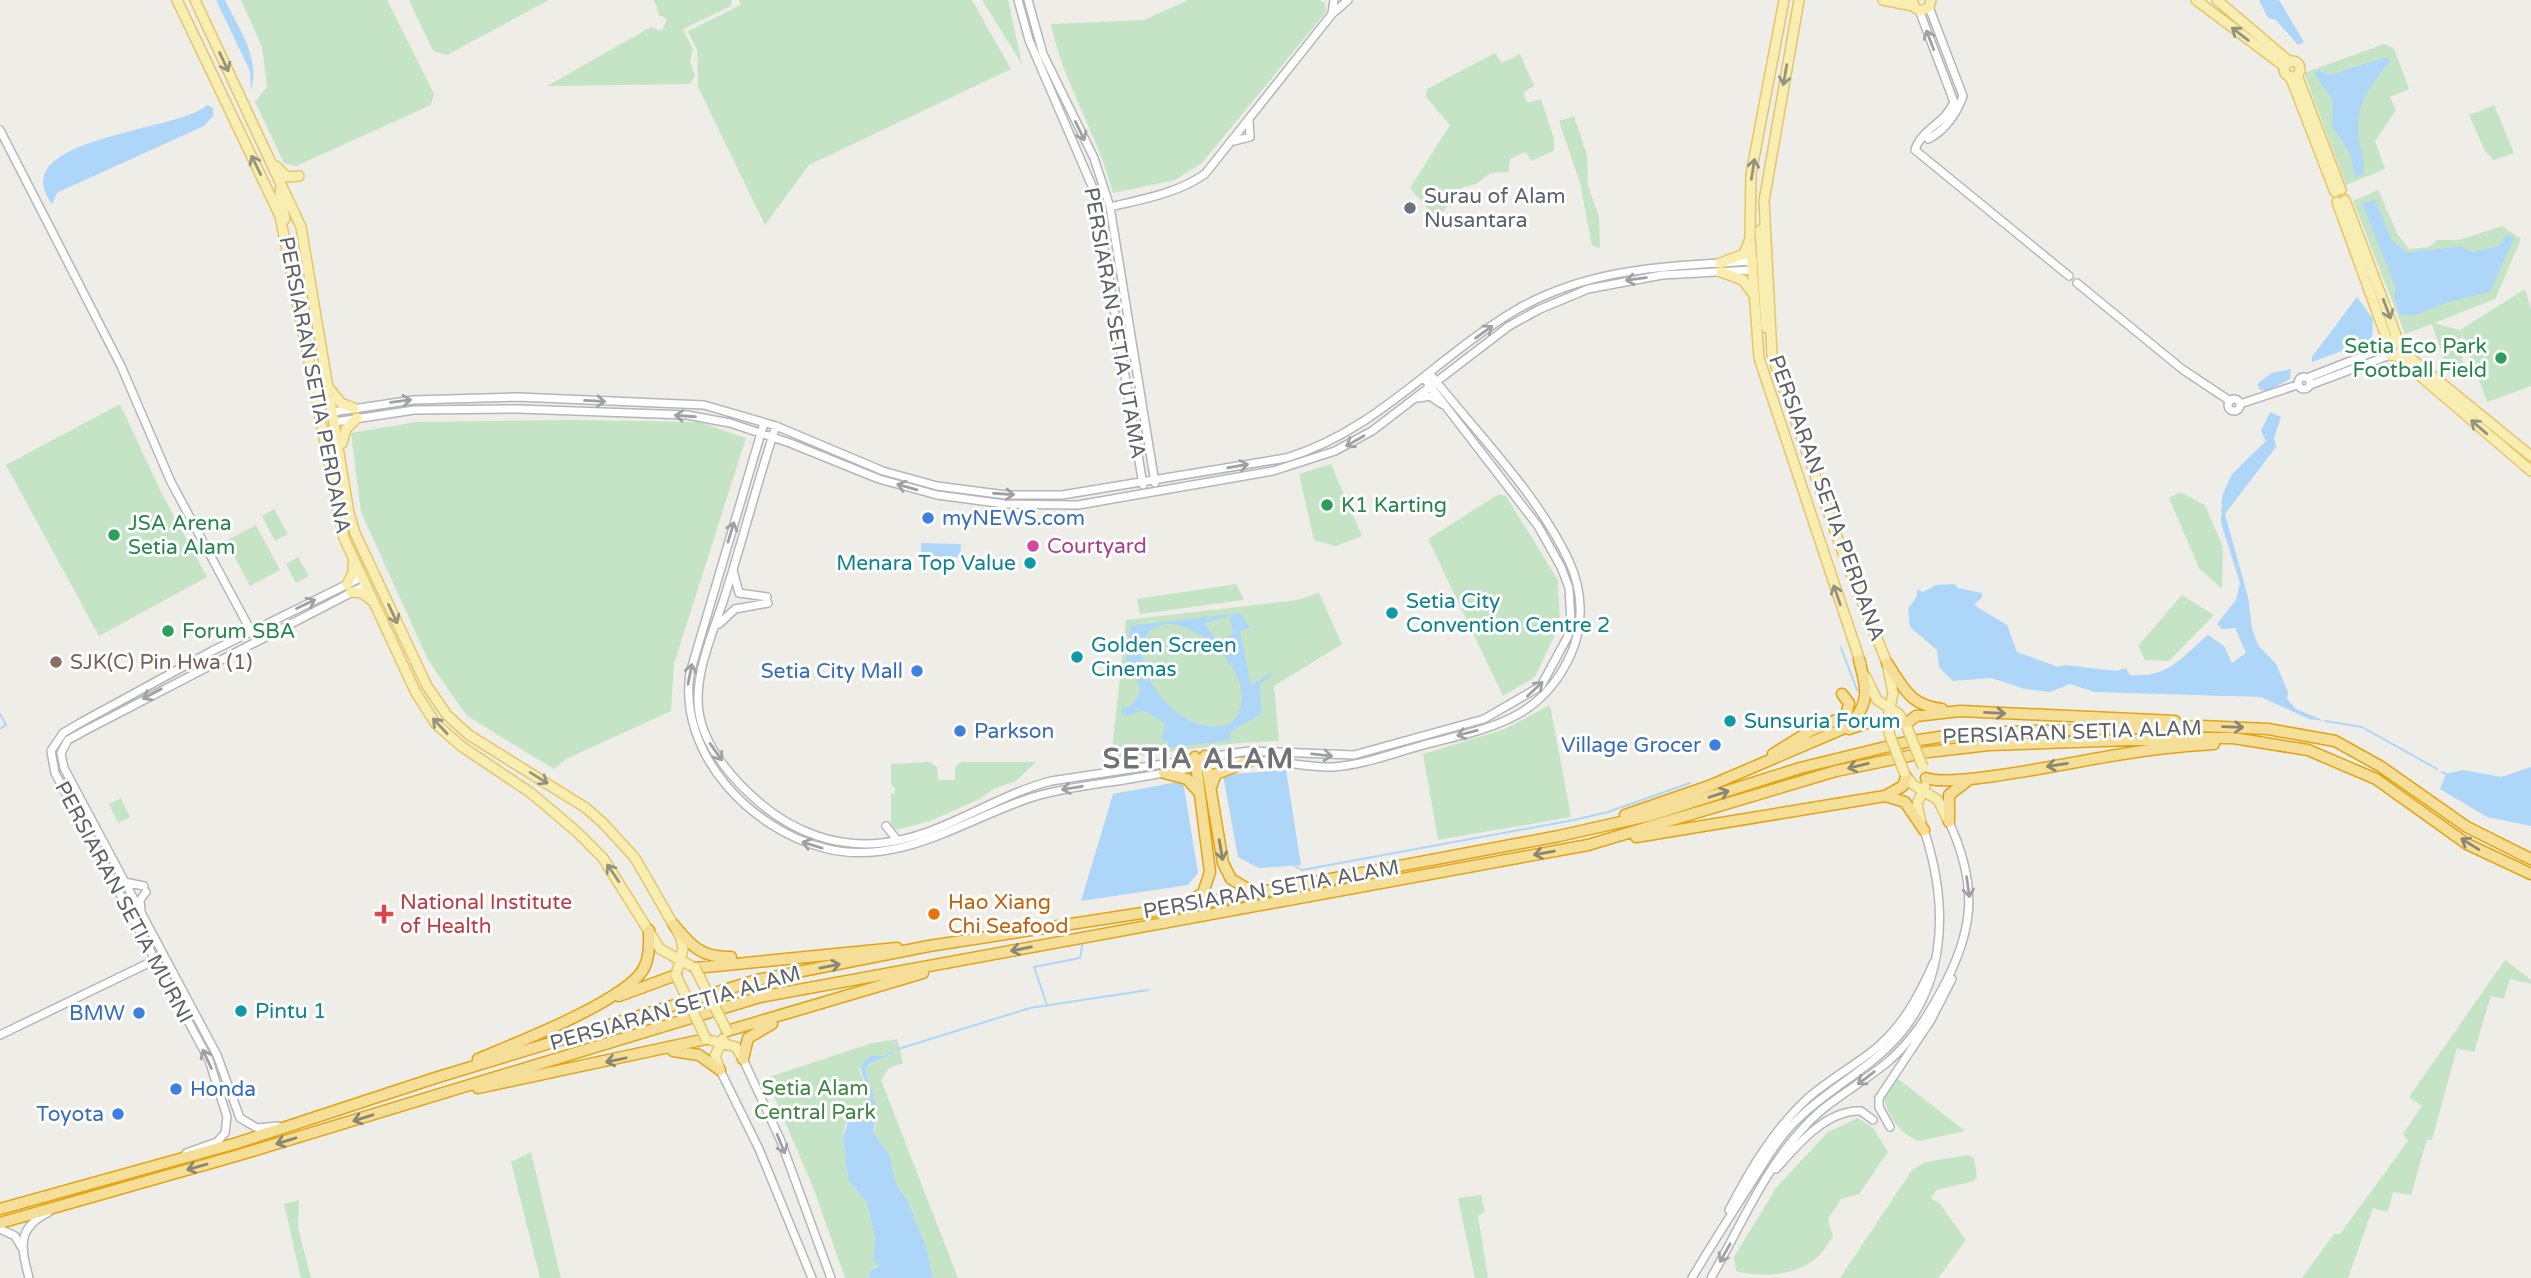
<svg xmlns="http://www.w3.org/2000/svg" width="2531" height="1278" font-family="'Varela Round',sans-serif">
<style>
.green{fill:#c5e4c6}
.water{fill:#aed6f8;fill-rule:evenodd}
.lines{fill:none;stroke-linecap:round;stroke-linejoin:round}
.stream{stroke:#aed6f8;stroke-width:2}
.minor-casing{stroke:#b4b6ba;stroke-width:10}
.major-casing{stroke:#e6c569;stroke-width:12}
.highway-casing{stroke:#e2a414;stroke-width:13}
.minor{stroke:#fff;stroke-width:7}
.major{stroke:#f8eeb2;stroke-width:9}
.highway{stroke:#f4de98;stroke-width:10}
.major-bridge-casing{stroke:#e6c569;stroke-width:12;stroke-linecap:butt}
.major-bridge{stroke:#f8eeb2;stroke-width:9}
.oneway{stroke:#949280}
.oneway2{stroke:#9ea0a3}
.oneway3{stroke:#8b8674}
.worship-dot{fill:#6b7280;stroke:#fff;stroke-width:2.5}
.leisure-dot{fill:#2e9e5b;stroke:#fff;stroke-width:2.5}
.shop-dot{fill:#3f7fe0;stroke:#fff;stroke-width:2.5}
.hotel-dot{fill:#d1479c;stroke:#fff;stroke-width:2.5}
.culture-dot{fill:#0f9aa8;stroke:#fff;stroke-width:2.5}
.education-dot{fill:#8d6e63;stroke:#fff;stroke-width:2.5}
.health-dot{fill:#e0444e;stroke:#fff;stroke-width:2.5}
.food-dot{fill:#e8710a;stroke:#fff;stroke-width:2.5}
.labels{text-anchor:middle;stroke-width:6;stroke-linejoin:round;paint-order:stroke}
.worship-label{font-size:21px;fill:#5b616d;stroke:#fff;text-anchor:start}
.street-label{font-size:21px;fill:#5e6165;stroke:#fff}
.leisure-label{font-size:21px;fill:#27864d;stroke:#fff;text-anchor:start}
.shop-label{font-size:21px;fill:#366cbe;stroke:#fff;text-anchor:end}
.hotel-label{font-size:21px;fill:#b23c85;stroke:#fff;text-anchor:start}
.culture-label{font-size:21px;fill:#0d838f;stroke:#fff;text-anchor:start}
.education-label{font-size:21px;fill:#785e54;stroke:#fff;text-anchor:start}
.health-label{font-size:21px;fill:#be3a42;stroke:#fff;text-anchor:start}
.food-label{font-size:21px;fill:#c56008;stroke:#fff;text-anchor:start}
.park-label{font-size:21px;fill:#3e8542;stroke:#fff}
.district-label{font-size:28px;font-weight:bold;letter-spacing:2px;fill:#6f7377;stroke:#fff}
</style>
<rect width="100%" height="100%" fill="#efede7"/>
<!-- green -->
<path class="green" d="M241,0H387L434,94L431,105L296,166L284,163L255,102L267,87L262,47Z
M409,0H549L447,55L433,51Z
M654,0H732L731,6L683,29L693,49L690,62L695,76L690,84L547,86L651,27L662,31L667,19L659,15Z
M739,0H972L1011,69L809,165L765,225L698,87L697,50L688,31L741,5Z
M982,0H1008L1022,64Z
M1188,0H1320L1325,3L1326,12L1202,163L1175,180L1113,193C1098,134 1063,84 1051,24L1144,20Z
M2384,44L2394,48L2409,89L2390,97L2396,110L2375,141L2385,169L2346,185L2304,73Z
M1495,53L1502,63L1520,54L1534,86L1523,93L1528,103L1541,99L1554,139V151L1531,161L1526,152L1510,159L1509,172L1491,173L1476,184L1463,187L1442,213L1434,216L1410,188L1450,125L1426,97L1427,89Z
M2494,105L2514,153L2494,160L2485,151L2469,115Z
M1574,116L1587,155L1588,186L1599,217L1600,248L1592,246L1580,183L1559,121Z
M2378,190L2398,235L2409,249L2429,247L2437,240H2459L2502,226L2521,239L2495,299L2434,323L2460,330L2525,289L2531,309V386L2487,402L2461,333L2463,372L2449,374L2432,324L2405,334L2353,201Z
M120,404L161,492L207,577L99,636L6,465Z
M573,420L699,422L746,438L674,664L671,711L566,759L554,769L467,716L428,660L361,512L351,433L416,422Z
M1331,464L1362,536L1336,546L1314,540L1299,474Z
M2180,492L2205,505L2223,547L2222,589L2199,568L2169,498Z
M1499,494L1506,496L1558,580L1560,624L1535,677L1503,696L1428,539Z
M274,509L288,534L275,541L262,516Z
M256,525L280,570L250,586L226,541Z
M298,557L309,576L296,583L286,564Z
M1236,584L1244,600L1140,614L1137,599Z
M1319,593L1342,644L1274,686L1279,741L1238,743L1111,759L1126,620L1297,600Z
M2182,595L2214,615L2169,661L2145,660L2138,646Z
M1550,705L1571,817L1438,840L1423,754L1505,729Z
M930,762L937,767L938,780H955V767L961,762H1036L1016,781L993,789L980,799L930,821L896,830L891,824V794H894L895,788L891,785V764Z
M121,798L130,817L118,823L109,804Z
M2505,960L2531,980V984L2510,979L2504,999L2491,996L2474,1052L2457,1048L2432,1140L2427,1139L2411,1195L2393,1192L2388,1212L2373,1208L2348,1278H2302L2334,1234H2340L2408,1141L2403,1134L2422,1106L2409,1097Z
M897,1039L903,1063L889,1068L881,1080L958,1278H933L927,1249L907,1200L895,1181L890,1156L873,1136L877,1116L865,1069C875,1058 889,1058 898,1049L883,1056H871L859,1069L870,1099L845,1125L843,1138L848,1180L867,1203L875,1238L873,1259L882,1265L874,1267L869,1278H845L813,1187L766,1078L872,1043Z
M1897,1078L1965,1131L1919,1141C1900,1134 1888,1117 1884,1098Z
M1858,1118L1873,1128L1888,1152L1859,1194L1841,1199L1828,1219L1833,1237C1827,1244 1822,1254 1815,1259C1795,1276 1758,1278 1736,1271L1734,1257L1776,1188L1828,1132Z
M531,1152L561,1278H540L511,1162Z
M1968,1155L1974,1158L1977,1176L1974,1181L1936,1190L1931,1198L1939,1203L1966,1240L1938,1278H1840L1912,1170L1925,1162Z
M1481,1195L1485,1212L1478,1216L1488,1278H1475L1458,1198Z
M299,1200L298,1227L311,1278H301L284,1204Z"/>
<!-- water -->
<path class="water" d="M216,0H225C238,27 261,59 251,90L250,71Z
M2259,0H2279L2304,42L2298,45L2276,20L2268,18Z
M2387,57L2390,61C2369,88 2354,105 2359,141C2361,152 2366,164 2363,174L2355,177L2350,153L2332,127L2333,101L2314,73L2320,71L2330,75Z
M207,105L213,108V116L204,126L65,189L57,193L52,204C2,137 179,132 207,105Z
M2375,200L2392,240L2407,253L2461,246L2472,252L2499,246L2506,235L2514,238L2490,292L2448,302L2413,316L2400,314L2394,297L2396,288L2362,203Z
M2357,297L2373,319L2372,340L2312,362V357Z
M2291,369L2290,379L2269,390H2260L2257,384L2272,373Z
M2270,412L2281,417L2274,438L2276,447L2225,514L2248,597L2252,629L2258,645L2276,664L2288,692L2287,699L2296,709L2325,721L2309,719L2261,697L2095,692L2070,684L2050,692L2025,689L1991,678L1953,681L1939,667L1937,650L1910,627L1908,609L1917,596V589L1923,592L1936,585L1954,584L1958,588L1982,593V597L1974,605L2007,625L2017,652L2058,667L2065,665L2116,671L2126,668L2130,675C2170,678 2181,657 2208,635L2224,646L2232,663L2246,653L2235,628L2222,629L2217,624L2236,600L2240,583L2221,523L2222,496L2232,474L2266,441L2261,431Z
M921,543L961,544L960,557L921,556Z
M1240,613L1250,628L1240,631L1251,685L1271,672L1272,675L1260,684L1261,714L1230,732V740L1168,748V741H1162L1165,723L1142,710L1129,716L1121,714L1122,707H1130L1140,693L1137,672L1126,666L1130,626ZM1230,616L1233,633L1219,643L1204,623ZM1166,624C1206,623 1267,687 1231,723C1188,745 1119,667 1150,630Z
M2531,767V826L2487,817L2440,789L2446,774L2463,770L2501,777Z
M1286,770L1301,865L1259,868L1238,857L1223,775Z
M1183,781L1198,873L1188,885L1081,901L1113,794Z
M898,1048C891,1058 874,1058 865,1069L877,1109L873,1133L890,1156L895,1181L907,1200L927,1249L933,1278H869L870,1271L880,1265L873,1260L875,1238L867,1203L848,1180L843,1138L849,1118L870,1099L860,1067L870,1056H883Z"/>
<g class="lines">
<!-- stream -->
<path class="stream" d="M1841,648L1857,690
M0,714L6,725L0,729
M2325,721L2362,727L2437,769
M2442,772L2446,774
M1293,865L1302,870L1574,820L1608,812L1690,783
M1047,1005L1034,967L1080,958L1083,942
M898,1049L1030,1008L1148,990"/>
<!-- minor casing -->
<g class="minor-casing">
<path id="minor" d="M1018,0L1029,40L1095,193L1143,485
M1028,0L1043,54L1094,158L1110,207L1155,483
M1919,10L1954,102C1945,124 1921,129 1915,150L2069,276
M1332,13L1334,0
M0,130L121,366L171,482L252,633
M1928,139C1945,131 1957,113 1963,96L1929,7
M1234,141L1250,137L1249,120
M1110,207C1143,199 1176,194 1205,174L1332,14L1348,0
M2077,283L2182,369L2230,401
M2298 383a6 6 0 1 1 12 0a6 6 0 1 1-12 0Z
M2307,378L2386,347
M2310,385L2390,355
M1418,398L1430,396L1442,404
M2228 405a6 6 0 1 1 12 0a6 6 0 1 1-12 0Z
M2240,404L2297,385
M333,412L413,400L518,397L704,405L776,426L883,471L937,486L1006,495H1062L1286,458C1377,431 1436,357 1516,310C1590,267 1670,266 1753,261
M335,422L414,410L518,409L687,415L730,423L790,443L879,479L937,495L1005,504L1078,505L1273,471L1335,451L1372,431L1509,326L1538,310L1588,289L1662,275L1753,270
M764,423L690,673C678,753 750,829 824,848C899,868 965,819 1033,797C1066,787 1101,784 1135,778C1173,772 1212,762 1250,761C1278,759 1305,768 1333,767C1362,765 1391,754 1420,746C1486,728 1540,723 1571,654C1584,625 1583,591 1569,561C1537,493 1476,432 1430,374
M776,426C758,480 744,535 727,589C716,627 693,672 699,712C704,747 734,781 760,803C794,832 836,848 882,843C941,837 993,796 1051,781L1249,751L1354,755L1484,719L1541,686L1568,636L1571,622L1569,588L1561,567L1538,526L1424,378
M733,570L739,593L767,597
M719,624L735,609L768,603
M886,826L897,840
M124,882L144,886
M141,910L140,900L146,892
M0,1035L157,959
M743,1059L780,1139L831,1278
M720,1070L759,1149L812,1278
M278,1126L257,1128L240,1118L217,1055L64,768L61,753L68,740L88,729L366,585
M1890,1127L1879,1107V1098L1931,1020L1952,979
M186,1153L217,1142L225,1133L227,1117L209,1060L55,773L51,751L63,733L80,723L212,651L362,577
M1776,1169C1797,1145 1827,1109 1861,1111L1873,1120
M1729,1210C1751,1168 1774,1129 1809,1097C1828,1081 1850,1068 1870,1053C1901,1030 1919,996 1934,962
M0,1229L15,1236L22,1248
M29,1278C21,1247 16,1228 49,1212
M1692,1278C1710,1247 1729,1218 1748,1188C1762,1167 1773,1145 1790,1127C1816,1099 1848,1081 1877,1057C1947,999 1951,912 1924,830
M1711,1278C1741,1226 1764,1169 1806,1125C1830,1099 1863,1083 1890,1060C1912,1040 1926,1019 1940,993C1974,932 1979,887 1949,822"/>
</g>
<!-- major casing -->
<g class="major-casing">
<path id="major" d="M177,0L280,216L344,538L416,693L436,724L461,746L531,793L577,832L603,858L660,949L695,968
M195,0L301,227L349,513L355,533L427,686L447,715L469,735L586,808L603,823L635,858L681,938L683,949L676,975
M1784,0L1751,174L1750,237L1759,358L1861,664
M1799,0L1764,201L1772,355L1845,559L1887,663L1893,693L1887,723L1890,736
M1883,0L1913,6
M1912,0L1915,8L1921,11L1929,7L1931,0
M2196,0L2285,67
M2217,0L2290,62
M2284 69a8 8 0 1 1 16 0a8 8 0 1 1-16 0Z
M2297,75L2341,190
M2290,76L2335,192
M276,166L287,177L299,176
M281,185L280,195L285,219
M2345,200L2396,335L2395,340
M2337,202L2388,342
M1760,230L1766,328
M1720,263L1744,254L1749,241
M1721,272L1743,280L1753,294
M2402,351L2531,456
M2397,356L2402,351L2401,344L2391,341L2386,347L2390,355L2397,356L2531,471
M329,388L341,403L354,408
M342,443L346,429L357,418
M347,584L353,573V563
M351,592L362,593L371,600
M1866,677L1877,700L1899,714L1908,729
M1905,774L1912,784L1938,800L1948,820
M1921,822L1917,804L1925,786
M706,1039L736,1047L743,1059
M720,1070L715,1056L723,1039"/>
</g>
<!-- highway casing -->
<g class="highway-casing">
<path id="highway" d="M1887,663C1904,688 1909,705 1942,709
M1906,724L1916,716L1960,711L2175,721
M1849,729L1870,722L1887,723
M1773,754L1810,731L1846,716L1849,703L1842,694
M1205,756L1223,863L1231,879L1255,893
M1164,773L1187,779L1199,792
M1926,778C1952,789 2087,759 2123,754C2153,749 2183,746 2214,744
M1211,787L1216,774L1250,761
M1885,796L1905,802L1924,830
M1625,815L1709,786L1847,727C1871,705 1867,688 1859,660
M1949,822V795L1967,781
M1636,837L1885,796L1903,786L1906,777
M1186,904L1203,893L1210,872L1195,757
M674,925C691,946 702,958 731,957
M695,968L897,948
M619,996L676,975
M727,1031L923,973
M673,1051L699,1055L720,1070
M478,1059C514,1044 628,1000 644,968C650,956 649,943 649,930
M743,1059L748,1038L772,1024
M478,1088L706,1039
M0,1209L237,1143L435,1078L757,980L929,946L1181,907L1559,836L1652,815L1800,768L1906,742L1966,733L2201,726L2268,729L2335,741L2380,766L2467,827L2531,859
M0,1223L239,1155L760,997L1588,845L1836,771L1928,752L1989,745L2187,738H2233L2308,750L2376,779L2467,844L2531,874"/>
</g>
<!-- minor -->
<use href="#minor" class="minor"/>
<!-- major -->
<use href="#major" class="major"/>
<!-- highway -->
<use href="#highway" class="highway"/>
<!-- major-bridge casing -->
<g class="major-bridge-casing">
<path id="major-bridge" d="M1908,730L1923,767
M1890,736L1904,772
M695,968L727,1031
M676,975L706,1039"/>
</g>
<!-- major-bridge -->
<use href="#major-bridge" class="major-bridge"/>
</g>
<!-- one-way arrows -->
<defs><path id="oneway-shaft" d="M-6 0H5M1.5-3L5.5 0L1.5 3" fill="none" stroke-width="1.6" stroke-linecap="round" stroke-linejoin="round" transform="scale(1.75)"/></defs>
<g class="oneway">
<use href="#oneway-shaft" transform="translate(2240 34) rotate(-143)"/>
<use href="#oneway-shaft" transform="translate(224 62) rotate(65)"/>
<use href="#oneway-shaft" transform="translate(1785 75) rotate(100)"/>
<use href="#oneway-shaft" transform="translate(256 165) rotate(-116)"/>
<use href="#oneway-shaft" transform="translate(1753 169) rotate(-81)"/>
<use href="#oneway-shaft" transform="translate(2387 309) rotate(69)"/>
<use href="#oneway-shaft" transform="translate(2479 427) rotate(-139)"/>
<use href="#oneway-shaft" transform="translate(1837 595) rotate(-109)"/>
<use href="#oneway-shaft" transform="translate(393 614) rotate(65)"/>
<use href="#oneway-shaft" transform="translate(440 726) rotate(-133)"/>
<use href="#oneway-shaft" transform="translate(539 778) rotate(32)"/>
<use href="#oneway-shaft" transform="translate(613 873) rotate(-124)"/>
</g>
<g class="oneway2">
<use href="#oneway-shaft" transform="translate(1930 40) rotate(-111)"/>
<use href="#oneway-shaft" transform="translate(1080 131) rotate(64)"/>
<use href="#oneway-shaft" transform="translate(1636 279) rotate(172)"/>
<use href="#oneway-shaft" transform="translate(1484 332) rotate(-36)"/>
<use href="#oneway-shaft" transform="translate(401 401) rotate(-8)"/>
<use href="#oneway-shaft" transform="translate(595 401) rotate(3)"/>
<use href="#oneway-shaft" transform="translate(685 416) rotate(-176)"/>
<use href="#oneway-shaft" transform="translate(1355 441) rotate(150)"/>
<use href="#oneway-shaft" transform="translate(1238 466) rotate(-10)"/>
<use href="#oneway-shaft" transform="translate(907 487) rotate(-164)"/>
<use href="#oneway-shaft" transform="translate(1004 494) rotate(4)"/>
<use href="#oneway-shaft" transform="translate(731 532) rotate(-73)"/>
<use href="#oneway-shaft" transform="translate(306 604) rotate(-26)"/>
<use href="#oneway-shaft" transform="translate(690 674) rotate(-79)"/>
<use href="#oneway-shaft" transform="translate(1535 689) rotate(-43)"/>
<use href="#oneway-shaft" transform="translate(152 694) rotate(152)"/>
<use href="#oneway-shaft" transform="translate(1467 733) rotate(165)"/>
<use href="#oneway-shaft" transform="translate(716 752) rotate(55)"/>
<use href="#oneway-shaft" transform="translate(1322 755) rotate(6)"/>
<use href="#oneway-shaft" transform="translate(1072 788) rotate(171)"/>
<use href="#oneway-shaft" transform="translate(812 845) rotate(-163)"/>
<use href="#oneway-shaft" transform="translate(1968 887) rotate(82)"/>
<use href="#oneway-shaft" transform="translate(207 1059) rotate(-115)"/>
<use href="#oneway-shaft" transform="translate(1866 1078) rotate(143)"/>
<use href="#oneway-shaft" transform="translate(781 1144) rotate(68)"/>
<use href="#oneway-shaft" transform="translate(1725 1253) rotate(119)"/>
</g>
<g class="oneway3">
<use href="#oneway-shaft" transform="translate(1995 713) rotate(3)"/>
<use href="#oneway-shaft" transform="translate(2233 727) rotate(2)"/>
<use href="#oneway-shaft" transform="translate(2057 765) rotate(171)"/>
<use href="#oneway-shaft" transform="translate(1858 766) rotate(166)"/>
<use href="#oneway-shaft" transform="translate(1719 794) rotate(-18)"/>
<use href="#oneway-shaft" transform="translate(2470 844) rotate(-148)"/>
<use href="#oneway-shaft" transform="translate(1221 850) rotate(80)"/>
<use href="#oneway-shaft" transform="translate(1544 853) rotate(170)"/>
<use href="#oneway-shaft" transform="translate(1021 949) rotate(169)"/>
<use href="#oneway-shaft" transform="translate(830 966) rotate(-11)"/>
<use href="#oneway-shaft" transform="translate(616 1060) rotate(168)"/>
<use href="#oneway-shaft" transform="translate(363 1118) rotate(163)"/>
<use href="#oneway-shaft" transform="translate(286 1141) rotate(163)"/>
<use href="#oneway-shaft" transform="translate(197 1167) rotate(164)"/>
</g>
<!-- markers -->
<circle class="worship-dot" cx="1410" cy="208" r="7"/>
<g class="leisure-dot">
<circle cx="2501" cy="358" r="7"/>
<circle cx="1327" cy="505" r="7"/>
<circle cx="114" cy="535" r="7"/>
<circle cx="168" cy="631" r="7"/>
</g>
<g class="shop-dot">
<circle cx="928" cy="518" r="7"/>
<circle cx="917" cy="671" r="7"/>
<circle cx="960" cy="731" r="7"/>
<circle cx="1715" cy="745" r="7"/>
<circle cx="139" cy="1013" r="7"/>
<circle cx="176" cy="1089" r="7"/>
<circle cx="118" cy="1114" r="7"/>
</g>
<circle class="hotel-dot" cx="1033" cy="546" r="7"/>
<g class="culture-dot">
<circle cx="1030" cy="563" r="7"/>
<circle cx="1392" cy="613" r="7"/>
<circle cx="1077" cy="657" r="7"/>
<circle cx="1730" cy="721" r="7"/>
<circle cx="241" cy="1011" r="7"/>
</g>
<circle class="education-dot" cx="56" cy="662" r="7"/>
<path class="health-dot" d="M380.5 903.5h7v7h7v7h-7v7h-7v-7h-7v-7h7z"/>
<circle class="food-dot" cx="934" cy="914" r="7"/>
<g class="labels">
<!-- worship labels -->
<g class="worship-label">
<text x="1424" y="203">Surau of Alam<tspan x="1424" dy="24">Nusantara</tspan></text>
</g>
<!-- street labels -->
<g class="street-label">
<text transform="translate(1115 323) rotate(80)" y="7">PERSIARAN SETIA UTAMA</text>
<text transform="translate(315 385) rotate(79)" y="7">PERSIARAN SETIA PERDANA</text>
<text transform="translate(1827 498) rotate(70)" y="7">PERSIARAN SETIA PERDANA</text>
<text transform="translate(2072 732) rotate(-2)" y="7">PERSIARAN SETIA ALAM</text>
<text transform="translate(1271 889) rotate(-10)" y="7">PERSIARAN SETIA ALAM</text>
<text transform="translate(124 902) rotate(62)" y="7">PERSIARAN SETIA MURNI</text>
<text transform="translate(675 1008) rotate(-16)" y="7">PERSIARAN SETIA ALAM</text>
</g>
<!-- leisure labels -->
<g class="leisure-label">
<text x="2487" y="353" text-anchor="end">Setia Eco Park<tspan x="2487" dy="24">Football Field</tspan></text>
<text x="1341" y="512">K1 Karting</text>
<text x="128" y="530">JSA Arena<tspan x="128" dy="24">Setia Alam</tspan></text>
<text x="182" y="638">Forum SBA</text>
</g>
<!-- shop labels -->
<g class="shop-label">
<text x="942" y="525" text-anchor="start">myNEWS.com</text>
<text x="903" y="678">Setia City Mall</text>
<text x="974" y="738" text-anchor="start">Parkson</text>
<text x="1701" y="752">Village Grocer</text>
<text x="125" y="1020">BMW</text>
<text x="190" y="1096" text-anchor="start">Honda</text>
<text x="104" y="1121">Toyota</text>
</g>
<!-- hotel labels -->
<g class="hotel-label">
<text x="1047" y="553">Courtyard</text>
</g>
<!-- culture labels -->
<g class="culture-label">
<text x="1016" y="570" text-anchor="end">Menara Top Value</text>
<text x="1406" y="608">Setia City<tspan x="1406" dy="24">Convention Centre 2</tspan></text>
<text x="1091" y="652">Golden Screen<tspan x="1091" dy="24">Cinemas</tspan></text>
<text x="1744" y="728">Sunsuria Forum</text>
<text x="255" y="1018">Pintu 1</text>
</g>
<!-- education labels -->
<g class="education-label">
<text x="70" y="669">SJK(C) Pin Hwa (1)</text>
</g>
<!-- health labels -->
<g class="health-label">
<text x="400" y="909">National Institute<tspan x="400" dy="24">of Health</tspan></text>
</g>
<!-- food labels -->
<g class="food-label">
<text x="948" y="909">Hao Xiang<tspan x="948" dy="24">Chi Seafood</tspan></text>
</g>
<!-- park labels -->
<g class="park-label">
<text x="815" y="1095">Setia Alam<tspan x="815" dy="24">Central Park</tspan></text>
</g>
<!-- district labels -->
<g class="district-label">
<text x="1199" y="768">SETIA ALAM</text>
</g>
</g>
</svg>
